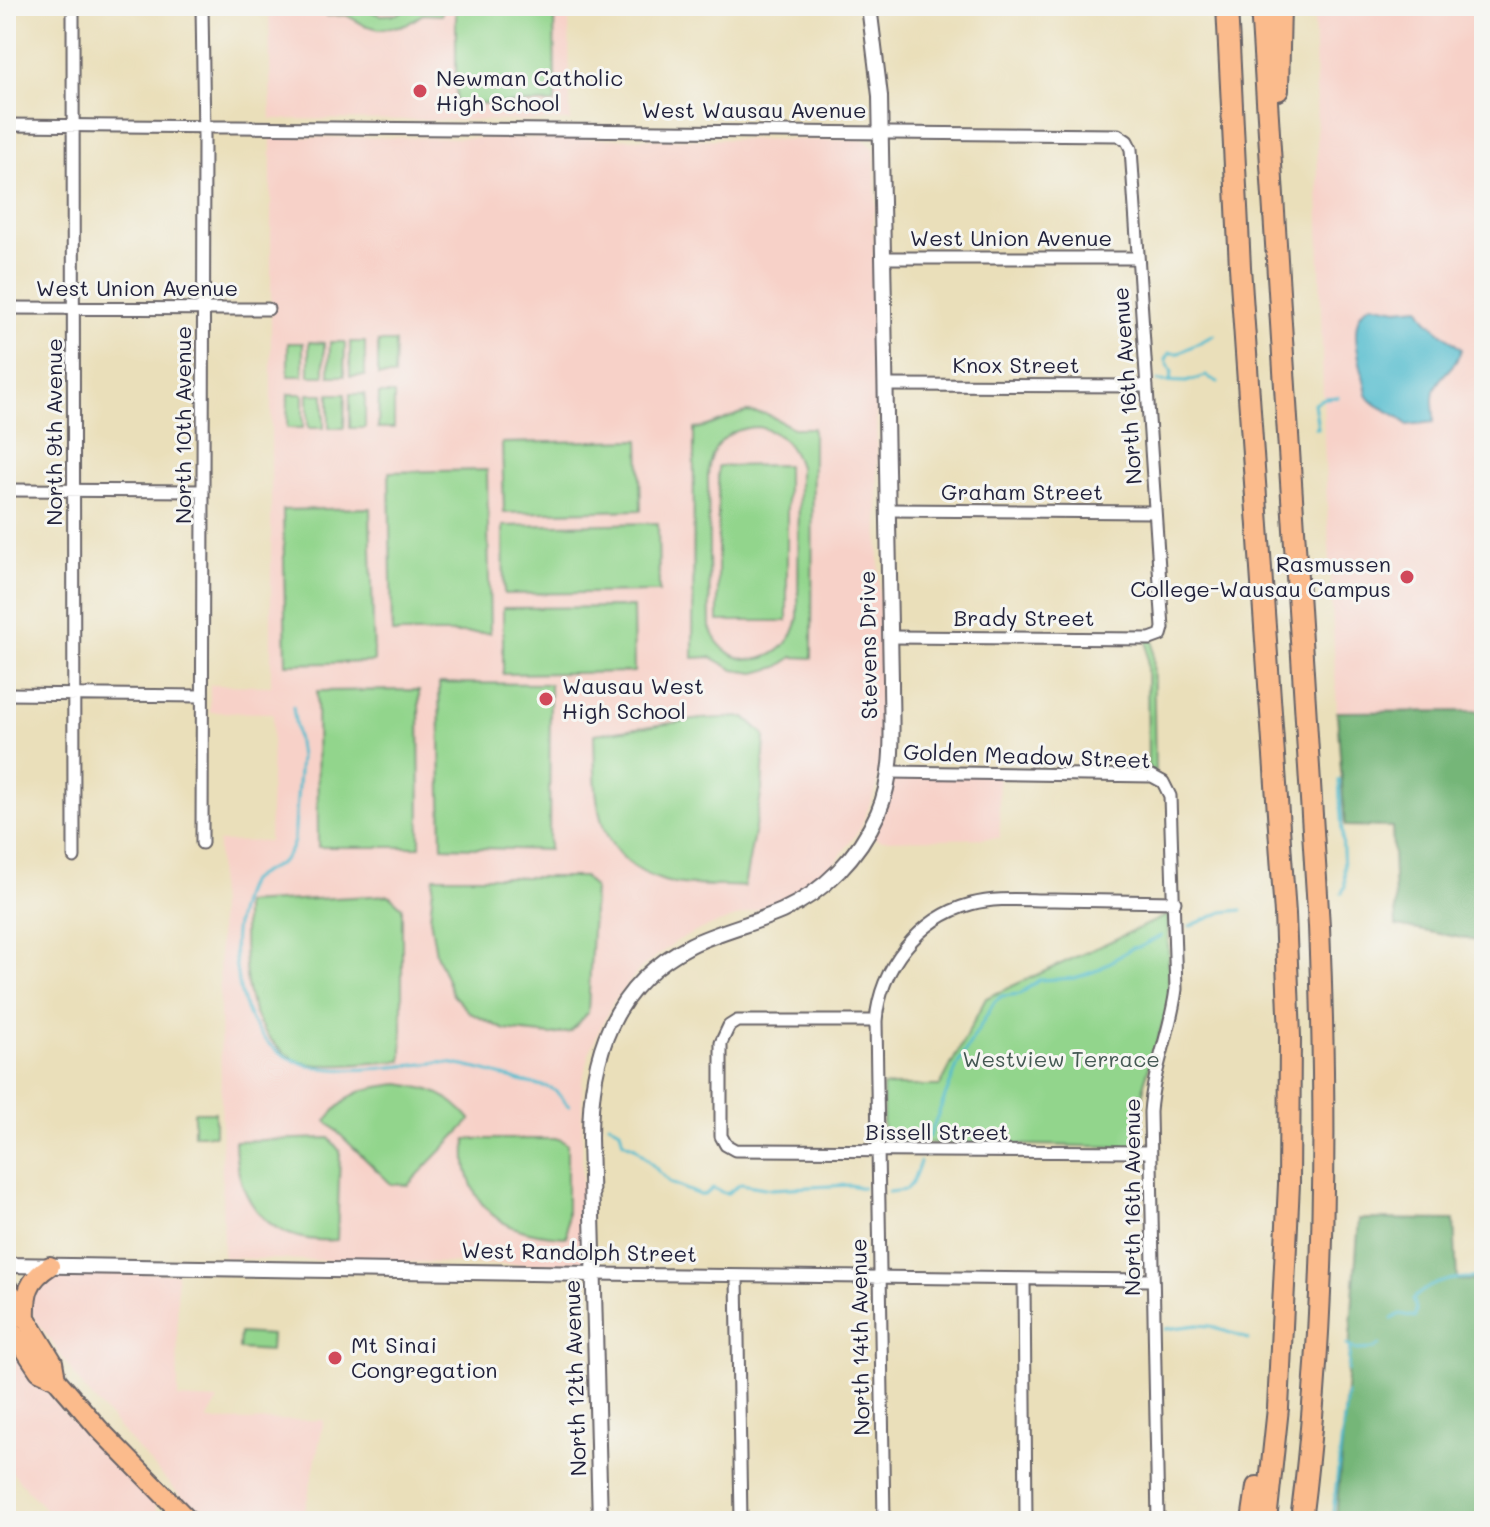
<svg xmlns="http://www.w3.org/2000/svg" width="1490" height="1527" font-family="Mali,sans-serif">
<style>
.built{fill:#f7d1c8}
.green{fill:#92d58c;stroke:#5a7c64;stroke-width:2;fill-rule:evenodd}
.forest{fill:#75b678;stroke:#4c6c5a;stroke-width:2}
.water{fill:#52bcce;stroke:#3a6f84;stroke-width:2}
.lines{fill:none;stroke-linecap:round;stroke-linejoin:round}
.stream{stroke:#52bcce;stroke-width:3}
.minor-casing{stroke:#686467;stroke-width:15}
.tertiary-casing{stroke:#686467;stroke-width:18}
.primary-casing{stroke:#686467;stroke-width:22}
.motorway-casing{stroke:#686467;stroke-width:24}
.minor{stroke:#fff;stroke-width:11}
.tertiary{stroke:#fff;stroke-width:14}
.primary{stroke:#fbbb8c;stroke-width:18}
.motorway{stroke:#fbbb8c;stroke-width:20}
.poi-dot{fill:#d1495b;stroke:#f6f6f2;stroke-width:3}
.labels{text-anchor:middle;stroke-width:6;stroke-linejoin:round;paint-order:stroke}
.poi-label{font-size:22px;fill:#22223b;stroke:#f6f6f2;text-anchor:start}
.street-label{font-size:22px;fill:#22223b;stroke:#f6f6f2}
.park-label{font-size:22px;fill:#445853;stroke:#f6f6f2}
</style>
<rect width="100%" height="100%" fill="#f6f6f2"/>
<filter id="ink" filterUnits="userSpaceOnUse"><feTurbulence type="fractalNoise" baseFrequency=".0125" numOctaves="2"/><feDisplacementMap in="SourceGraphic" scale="16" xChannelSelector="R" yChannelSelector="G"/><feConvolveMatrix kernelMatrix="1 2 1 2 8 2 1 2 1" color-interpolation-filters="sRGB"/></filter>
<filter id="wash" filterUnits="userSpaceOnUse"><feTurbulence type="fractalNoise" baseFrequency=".006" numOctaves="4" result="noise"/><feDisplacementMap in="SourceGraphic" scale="32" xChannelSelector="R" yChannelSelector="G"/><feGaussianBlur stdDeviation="1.8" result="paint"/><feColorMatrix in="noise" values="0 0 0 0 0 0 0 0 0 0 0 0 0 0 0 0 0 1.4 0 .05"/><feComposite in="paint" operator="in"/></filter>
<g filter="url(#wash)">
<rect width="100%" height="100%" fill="#eadfba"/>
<!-- built -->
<path class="built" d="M269,6H569L570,121L271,119Z
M1314,6H1484V711L1337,712L1324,440Z
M271,137L865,140L875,150L876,210L873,214L882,737L877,787L860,829L838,859L824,873L782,901L702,929L677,941L641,968L613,1002L590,1050L582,1083V1234L585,1238L586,1258L581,1266L223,1258L218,842L269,841L273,713L210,712V685L271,686Z
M890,772L998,773L1000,838L882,840L866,836Z
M52,1272L177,1273L178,1398L218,1400L207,1421L324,1420L303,1521H207L172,1487L85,1390L32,1315L29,1297Z
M6,1336L60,1408L155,1504L158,1512L152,1521H56L6,1466Z"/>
<!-- green -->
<path class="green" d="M326,6H358L380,15L397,14L411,6H442V15L423,14L406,25L379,29L364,25L346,15L326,16Z
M456,6H554L555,103L456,104Z
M309,342L324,343V376H309Z
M330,342H345L344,376H329Z
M350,342H365V376H350Z
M378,342H395L394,376H378Z
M288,343H303V376H288Z
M288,394H303V428H287Z
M308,394H324V428H308Z
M329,394H345L344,428H329Z
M350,394H365V428H350Z
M379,394H394V428H378Z
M747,412L767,414L793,428H813L812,658L793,657L778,667L755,673L734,670L711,657L693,658L694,429C714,427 727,416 747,412ZM758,427C781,432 792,445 799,467L798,617C790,667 726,676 710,627L708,475C710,445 728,428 758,427Z
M639,440L641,510L504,513L502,443Z
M787,465V621H718V466Z
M487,470L490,633H392L389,472Z
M370,508L374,662L286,664L283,510Z
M658,523L659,592L504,594L503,526Z
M633,607L634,672L503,674V608Z
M1147,639H1153L1155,777L1148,776Z
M439,683L550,684L549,850L442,847Z
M419,690L420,847H318L317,691Z
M745,717L765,735L762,790L744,887C722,885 683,887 664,881C590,857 596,798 594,734L701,719Z
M434,877H584L594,888L588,1013L570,1032L551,1035L505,1030L470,1013L453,995L436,954L430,918Z
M389,895L402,907V1061C373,1062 338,1068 309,1064C298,1063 286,1055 278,1047C238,1011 245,952 244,903Z
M1168,915L1169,996L1166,1013L1144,1083L1142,1139L1140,1145L1132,1147L885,1142L883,1135V1086H940L986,998Z
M400,1084C434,1089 448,1094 471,1120L408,1185L391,1184L326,1121C350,1091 362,1088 400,1084Z
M194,1112H215V1135H194Z
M329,1138L340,1151L337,1240C271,1245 236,1204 235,1141Z
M466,1139H559L567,1144V1237C520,1235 479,1223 467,1170C465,1161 466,1149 466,1139Z
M240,1333L271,1335L270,1351L239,1349Z"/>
<!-- forest -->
<path class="forest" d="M1484,711V942L1396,926L1392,827L1345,826L1337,712Z
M1359,1219L1454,1220L1457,1280L1484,1281V1521H1336Z"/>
<!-- water -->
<path class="water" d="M1372,304L1397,309L1419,307L1428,321L1461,349C1459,365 1441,373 1435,388C1430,400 1435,411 1434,422L1407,425C1396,410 1376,410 1367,395C1364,370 1341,318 1372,304Z"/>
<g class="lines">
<!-- stream -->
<path class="stream" d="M1170,380L1172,372L1166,360L1169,353H1179L1214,335
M1158,381L1186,382L1206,376L1218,382
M1315,428H1318L1314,403L1325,398L1338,397
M293,707L300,757L294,841C286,869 269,865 251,880C243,887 241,904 238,914C231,942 235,976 244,1004C273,1084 347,1071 415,1065C426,1064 435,1062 446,1063C471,1066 493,1073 517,1080C528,1084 541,1084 552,1089C560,1093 563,1101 569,1106
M1339,780L1345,886L1342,893
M1190,926L1223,912L1242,910
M609,1124L620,1130L623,1142L635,1147L670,1183L700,1195H705L713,1188L726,1194L741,1184L771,1189L850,1185L863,1188
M929,1137L958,1064L995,1001L1002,996L1020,994L1039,980L1075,978L1098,970L1132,948L1140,947L1161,936
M888,1192L906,1190L912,1183L920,1162
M1392,1319L1400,1314L1415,1317L1416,1309L1413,1299C1434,1279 1456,1277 1484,1278
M1165,1329L1197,1325L1210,1326L1248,1339
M1347,1345L1356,1350L1374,1349L1379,1345
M1348,1371L1350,1347
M1332,1521L1347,1393"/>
</g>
</g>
<g filter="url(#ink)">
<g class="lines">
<!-- minor casing -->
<g class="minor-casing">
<path id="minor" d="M73,6L74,857
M6,125L1118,135L1127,141L1131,149L1163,628L1161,635L1150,639L890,637
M883,258H1138
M6,308L268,309
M886,385L1147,386
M6,490L203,491
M888,510L1155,512
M6,694L202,696
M890,772L1152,776L1163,782L1170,796L1176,989C1171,1031 1153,1070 1150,1112L1158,1521
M202,843L204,137L202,6
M876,1021H737L729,1026L721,1043V1136L726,1145L735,1150L1149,1152
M593,1274L1151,1280
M737,1277L741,1521
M1024,1279L1026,1521
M163,1521L175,1507
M884,1521L876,1021C880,968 919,918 971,904C997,897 1024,900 1051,900C1092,901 1133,901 1175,902"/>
</g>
<!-- tertiary casing -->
<g class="tertiary-casing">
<path id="tertiary" d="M6,1265L593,1274
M600,1521L590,1138C590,1056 612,985 691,945C720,931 752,924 782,911C824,892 859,856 878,813C896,772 891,725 891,681L880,96L869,6"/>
</g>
<!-- primary casing -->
<g class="primary-casing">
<path id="primary" d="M6,1285L53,1362L56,1379
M26,1319C25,1293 28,1280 50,1266
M6,1321L39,1371L56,1379L99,1429L189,1521"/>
</g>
<!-- motorway casing -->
<g class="motorway-casing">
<path id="motorway" d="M1227,6L1240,267L1285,914L1290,1037L1289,1184L1278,1408L1266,1521
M1261,6L1319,926C1327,1125 1326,1323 1301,1521
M1278,90L1280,6
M1252,1521L1257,1487"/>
</g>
<!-- minor -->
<use href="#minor" class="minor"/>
<!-- tertiary -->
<use href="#tertiary" class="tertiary"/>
<!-- primary -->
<use href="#primary" class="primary"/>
<!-- motorway -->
<use href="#motorway" class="motorway"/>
</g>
</g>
<!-- markers -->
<g class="poi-dot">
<circle cx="420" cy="91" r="8"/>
<circle cx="1407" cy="577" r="8"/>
<circle cx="546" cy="699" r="8"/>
<circle cx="335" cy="1358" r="8"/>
</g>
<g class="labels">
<!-- poi labels -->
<g class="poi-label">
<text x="436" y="86">Newman Catholic<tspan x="436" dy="25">High School</tspan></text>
<text x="1391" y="572" text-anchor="end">Rasmussen<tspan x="1391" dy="25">College-Wausau Campus</tspan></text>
<text x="562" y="694">Wausau West<tspan x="562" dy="25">High School</tspan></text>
<text x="351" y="1353">Mt Sinai<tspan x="351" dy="25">Congregation</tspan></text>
</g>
<!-- street labels -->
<g class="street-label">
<text x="754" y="118">West Wausau Avenue</text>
<text x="1011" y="246">West Union Avenue</text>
<text x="137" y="296">West Union Avenue</text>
<text x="1016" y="373">Knox Street</text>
<text transform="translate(1127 386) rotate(-94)" y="8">North 16th Avenue</text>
<text transform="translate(183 425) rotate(-90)" y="8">North 10th Avenue</text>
<text transform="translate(54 432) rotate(-90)" y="8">North 9th Avenue</text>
<text x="1022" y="500">Graham Street</text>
<text x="1024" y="626">Brady Street</text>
<text transform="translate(868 645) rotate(-91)" y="8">Stevens Drive</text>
<text transform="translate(1027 756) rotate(2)" y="8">Golden Meadow Street</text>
<text x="937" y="1140">Bissell Street</text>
<text transform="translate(1132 1197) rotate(-90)" y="8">North 16th Avenue</text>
<text transform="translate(579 1252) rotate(1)" y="8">West Randolph Street</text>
<text transform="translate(860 1337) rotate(-91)" y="8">North 14th Avenue</text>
<text transform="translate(575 1378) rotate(-92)" y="8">North 12th Avenue</text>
</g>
<!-- park labels -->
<g class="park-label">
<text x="1061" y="1067">Westview Terrace</text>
</g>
</g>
<!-- margin -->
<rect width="1490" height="1527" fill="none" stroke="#f6f6f2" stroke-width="32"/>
</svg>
